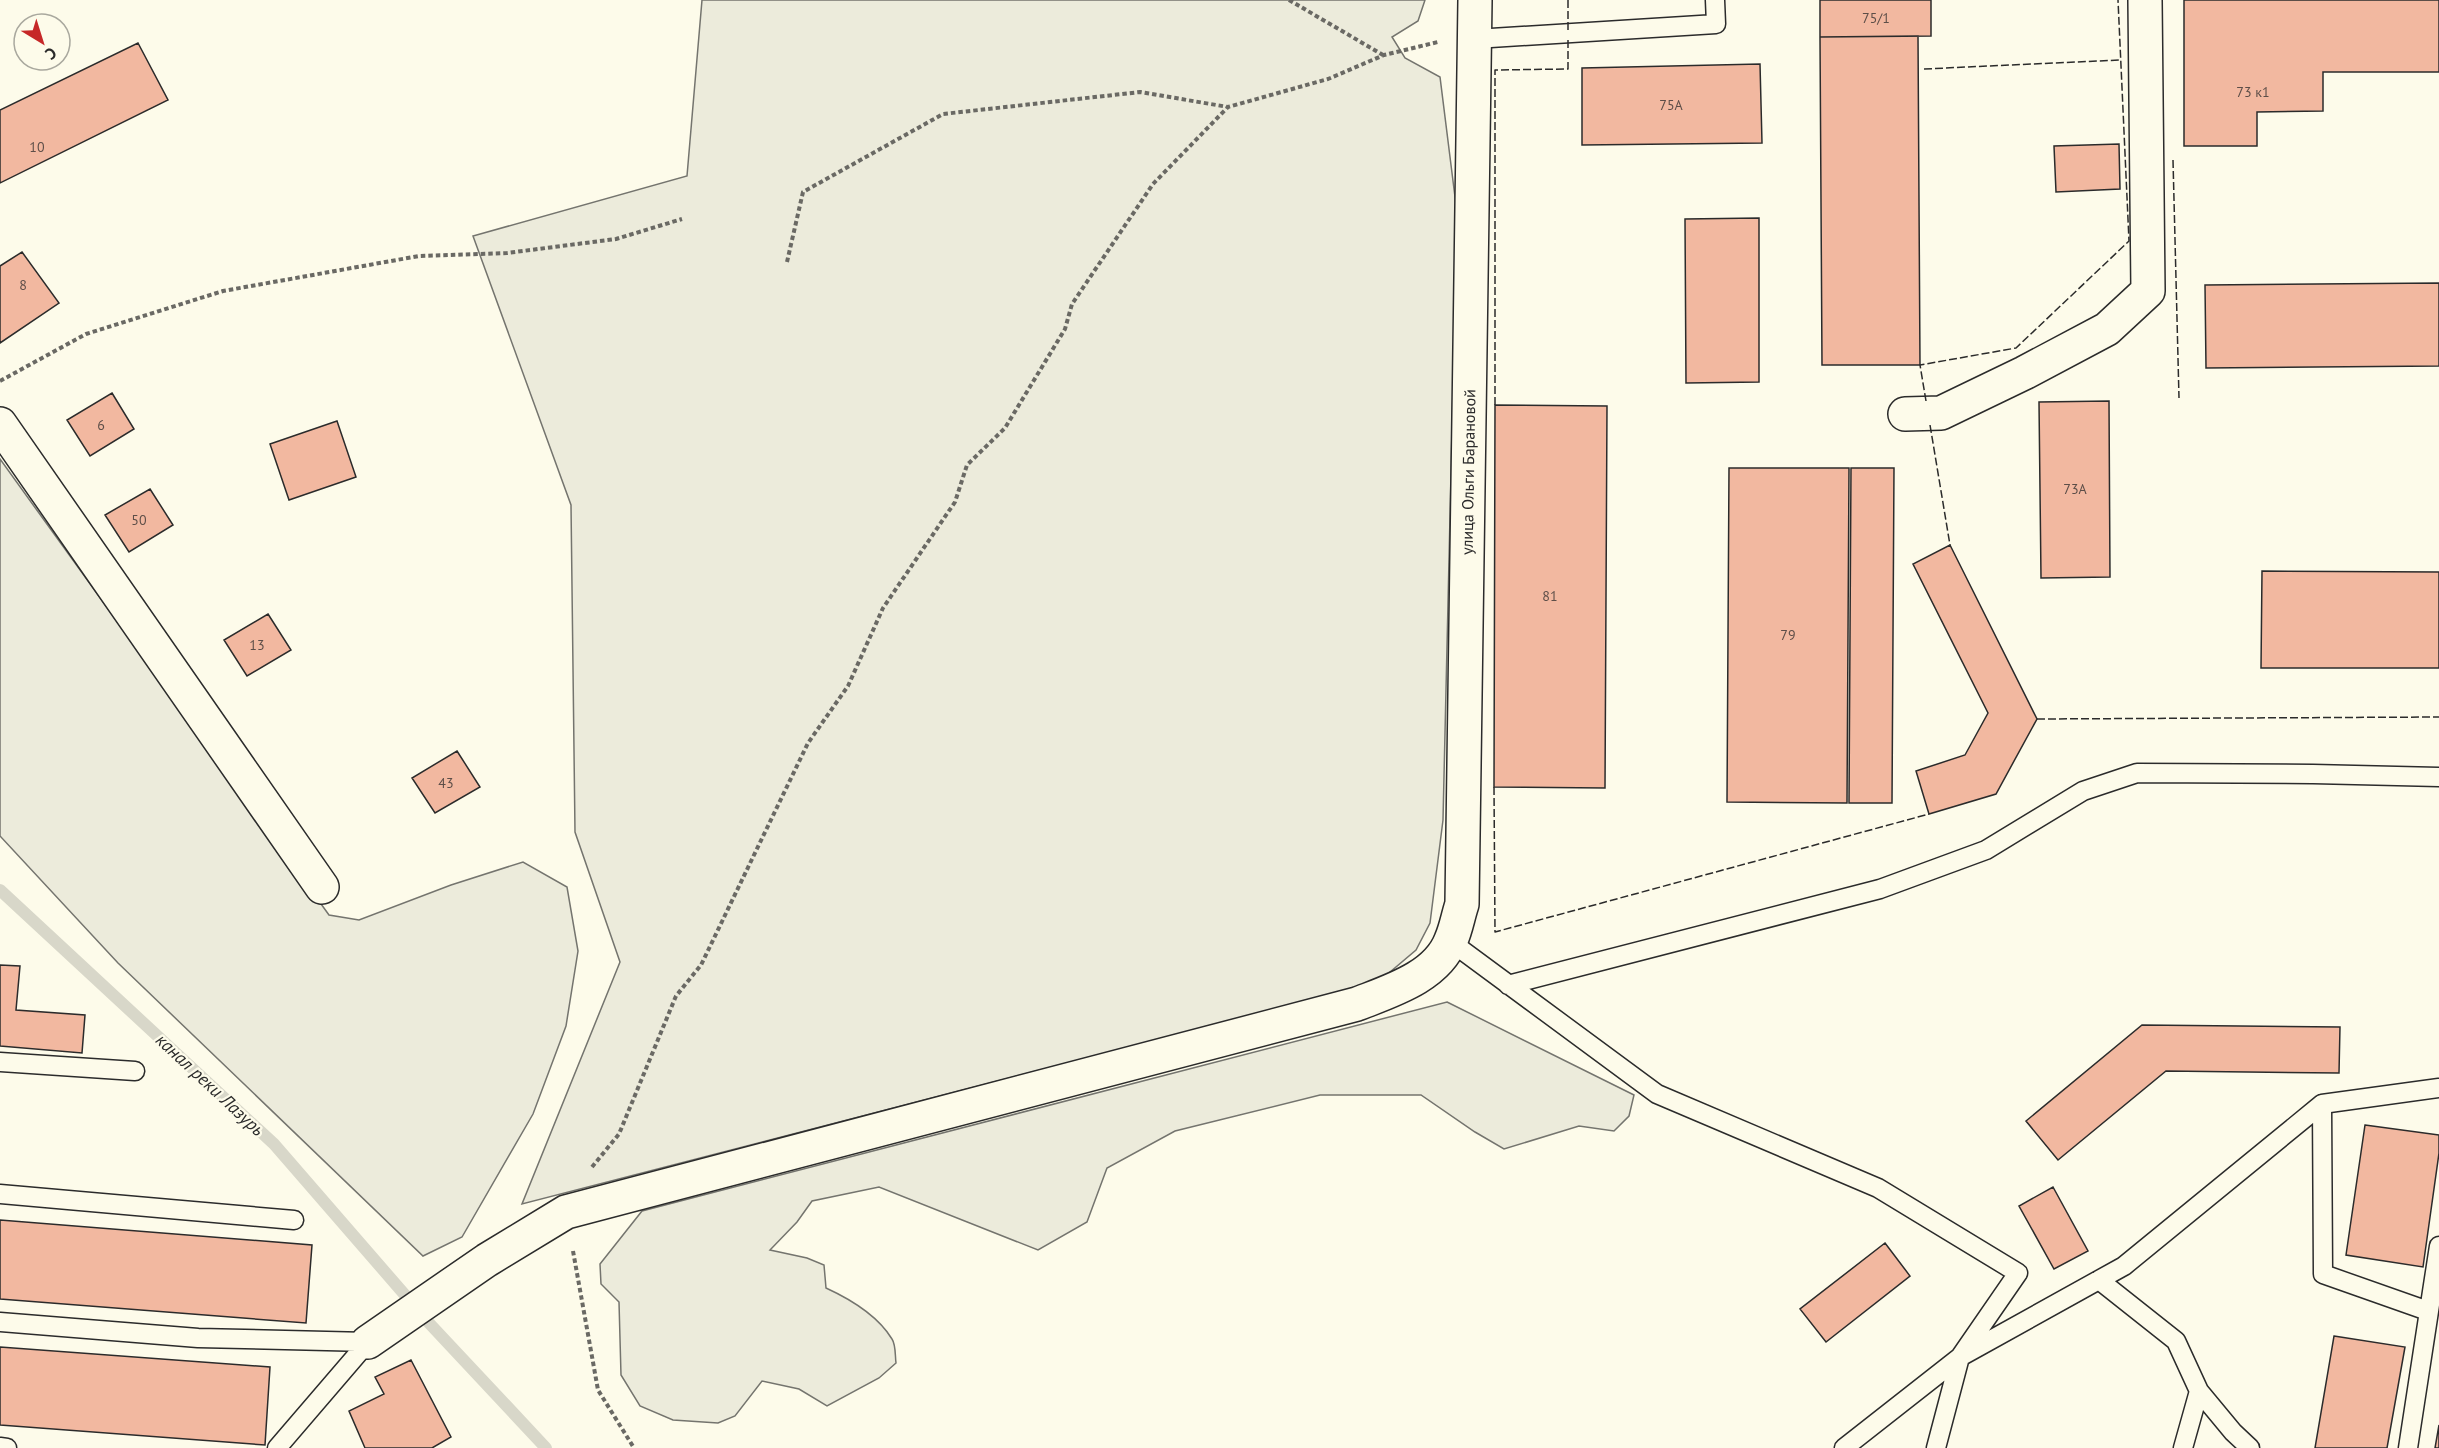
<svg xmlns="http://www.w3.org/2000/svg" width="2439" height="1448" font-family="'PT Sans',sans-serif">
<style>
.green{fill:#ecebdb;stroke:#74746e;stroke-width:1.5}
.lines{fill:none;stroke-linecap:round;stroke-linejoin:round}
.stream{stroke:#d8d7c9;stroke-width:12}
.building{fill:#f2b8a0;stroke:#2b2b2b;stroke-width:1.5}
.service-casing{stroke:#2b2b2b;stroke-width:21}
.minor-casing{stroke:#2b2b2b;stroke-width:36}
.path{stroke:#6a6964;stroke-width:4;stroke-dasharray:4.5 3;stroke-linecap:butt}
.service{stroke:#fdfbea;stroke-width:18}
.minor{stroke:#fdfbea;stroke-width:33}
.fence{stroke:#2b2b2b;stroke-width:1.5;stroke-dasharray:8 3;stroke-linecap:butt}
.labels{text-anchor:middle;stroke-width:4.5;stroke-linejoin:round;paint-order:stroke}
.number-label{font-size:14px;fill:#5d4e48}
.street-label{font-size:16px;fill:#2b2b2b;stroke:#fdfbea}
.water-label{font-size:18px;font-style:italic;fill:#2b2b2b;stroke:#fdfbea}
</style>
<rect width="100%" height="100%" fill="#fdfbea"/>
<!-- green -->
<path class="green" d="M702,0H1425L1418,21L1392,37L1405,58L1440,77L1457,213L1443,820L1430,923L1416,950L1377,983L522,1204L620,962L575,832L571,505L473,236L687,176Z
M0,459L329,915L359,920L451,885L523,862L567,887L578,951L566,1026L533,1114L462,1237L423,1256L118,963L0,836Z
M1447,1002L1634,1095L1629,1116L1614,1131L1579,1126L1504,1149L1475,1132L1421,1095H1320L1175,1131L1107,1168L1087,1222L1038,1250L879,1187L812,1201L797,1222L770,1250L807,1258L824,1265L826,1288C850,1299 878,1316 892,1339C896,1345 895,1356 896,1363L879,1378L827,1406L799,1389L762,1381L735,1416L718,1423L673,1420L640,1406L621,1375L619,1302L601,1284L600,1264L642,1211Z"/>
<g class="lines">
<!-- stream -->
<path class="stream" d="M0,890L274,1144L405,1295
M429,1323L546,1448"/>
</g>
<!-- building -->
<path class="building" d="M1820,0H1931V36L1820,37Z
M2184,0H2439V72H2323V111L2257,112V146H2184Z
M1918,36L1920,365H1822L1820,37Z
M138,43L168,100L0,183V110Z
M1760,64L1762,143L1582,145V68Z
M2119,144L2120,189L2056,192L2054,146Z
M1759,218V382L1686,383L1685,219Z
M22,252L59,303L0,343V266Z
M2439,283V366L2206,368L2205,285Z
M112,393L134,429L90,456L67,420Z
M2109,401L2110,577L2041,578L2039,402Z
M1495,405L1607,406L1605,788L1494,787Z
M337,421L356,477L289,500L270,444Z
M1729,468H1849L1847,803L1727,802Z
M1851,468H1894L1892,803H1849Z
M150,489L173,525L129,552L105,515Z
M1950,545L2037,719L1996,794L1929,814L1916,771L1965,755L1988,713L1913,564Z
M2262,571L2439,572V668H2261Z
M268,614L291,650L247,676L224,640Z
M457,751L480,787L435,813L412,778Z
M0,965L20,966L16,1010L85,1015L82,1053L0,1046Z
M2142,1025L2340,1027L2339,1073L2166,1071L2058,1160L2026,1121Z
M2365,1125L2439,1135V1153L2423,1267L2346,1255Z
M2053,1187L2088,1251L2054,1269L2019,1206Z
M0,1220L312,1245L306,1323L0,1299Z
M1885,1243L1910,1276L1826,1342L1800,1309Z
M2334,1336L2405,1347L2387,1448H2315Z
M0,1347L270,1367L265,1445L0,1425Z
M411,1360L451,1437L432,1448H365L349,1411L384,1394L375,1377Z
M2439,1425V1448H2435Z"/>
<g class="lines">
<!-- service casing -->
<g class="service-casing">
<path id="service" d="M1475,39L1716,24L1715,0
M1451,942L1657,1094L1878,1188L2018,1273L1960,1357L1844,1448
M1508,985L1880,889L1986,850L2083,791L2137,773L2313,774L2439,777
M0,1062L135,1071
M0,1194L294,1220
M2099,1280L2176,1341L2199,1391L2183,1448
M2428,1311L2323,1274L2322,1104L2439,1088
M0,1322L198,1338L368,1342
M2199,1391L2233,1432L2250,1448
M0,1447L7,1448
M277,1448L368,1342
M1936,1448L1960,1357L2124,1266L2322,1104
M2408,1448L2439,1246"/>
</g>
<!-- minor casing -->
<g class="minor-casing">
<path id="minor" d="M1905,414L1941,413L2024,373L2107,329L2148,291L2145,0
M0,424L322,887
M368,1342L487,1260L566,1212L1357,1004C1390,991 1437,977 1451,940C1456,929 1458,916 1462,904L1475,0"/>
</g>
<!-- path -->
<path class="path" d="M1289,0L1383,55
M787,262L803,192L943,114L1140,92L1228,107
M0,381L86,334L223,291L419,256L507,253L616,239L682,219
M592,1167L619,1134L676,996L701,965L808,743L848,686L883,608L955,502L967,465L1005,428L1065,329L1072,304L1153,184L1228,107L1328,79L1384,55L1438,42
M573,1251L598,1390L634,1448"/>
<!-- service -->
<use href="#service" class="service"/>
<!-- minor -->
<use href="#minor" class="minor"/>
<!-- fence -->
<path class="fence" d="M1568,0V30
M1924,69L2120,60
M2173,160L2179,398
M1926,401L1920,365L2016,348L2129,241L2118,0
M1495,405V70L1568,69V39
M1930,425L1950,545
M2037,719L2439,717
M1494,787L1495,932L1929,814"/>
</g>
<g class="labels">
<!-- number labels -->
<g class="number-label">
<text x="1876" y="23">75/1</text>
<text x="2253" y="97">73 к1</text>
<text x="1671" y="110">75А</text>
<text x="37" y="152">10</text>
<text x="23" y="290">8</text>
<text x="101" y="430">6</text>
<text x="2075" y="494">73А</text>
<text x="139" y="525">50</text>
<text x="1550" y="601">81</text>
<text x="1788" y="640">79</text>
<text x="257" y="650">13</text>
<text x="446" y="788">43</text>
</g>
<!-- street labels -->
<g class="street-label">
<text transform="translate(1468 472) rotate(-89)" y="6">улица Ольги Барановой</text>
</g>
<!-- water labels -->
<g class="water-label">
<text transform="translate(210 1085) rotate(43)" y="6">канал реки Лазурь</text>
</g>
</g>
<!-- north arrow -->
<g transform="translate(42 42) rotate(142)"><circle r="28" fill="#fdfbea" stroke="#a9a89e" stroke-width="1.5"/>
<path d="M0-4.5L10 22L0 15L-10 22Z" fill="#c62828"/>
<text y="-9" font-size="16" font-weight="bold" text-anchor="middle" fill="#2b2b2b">С</text>
</g>
</svg>
